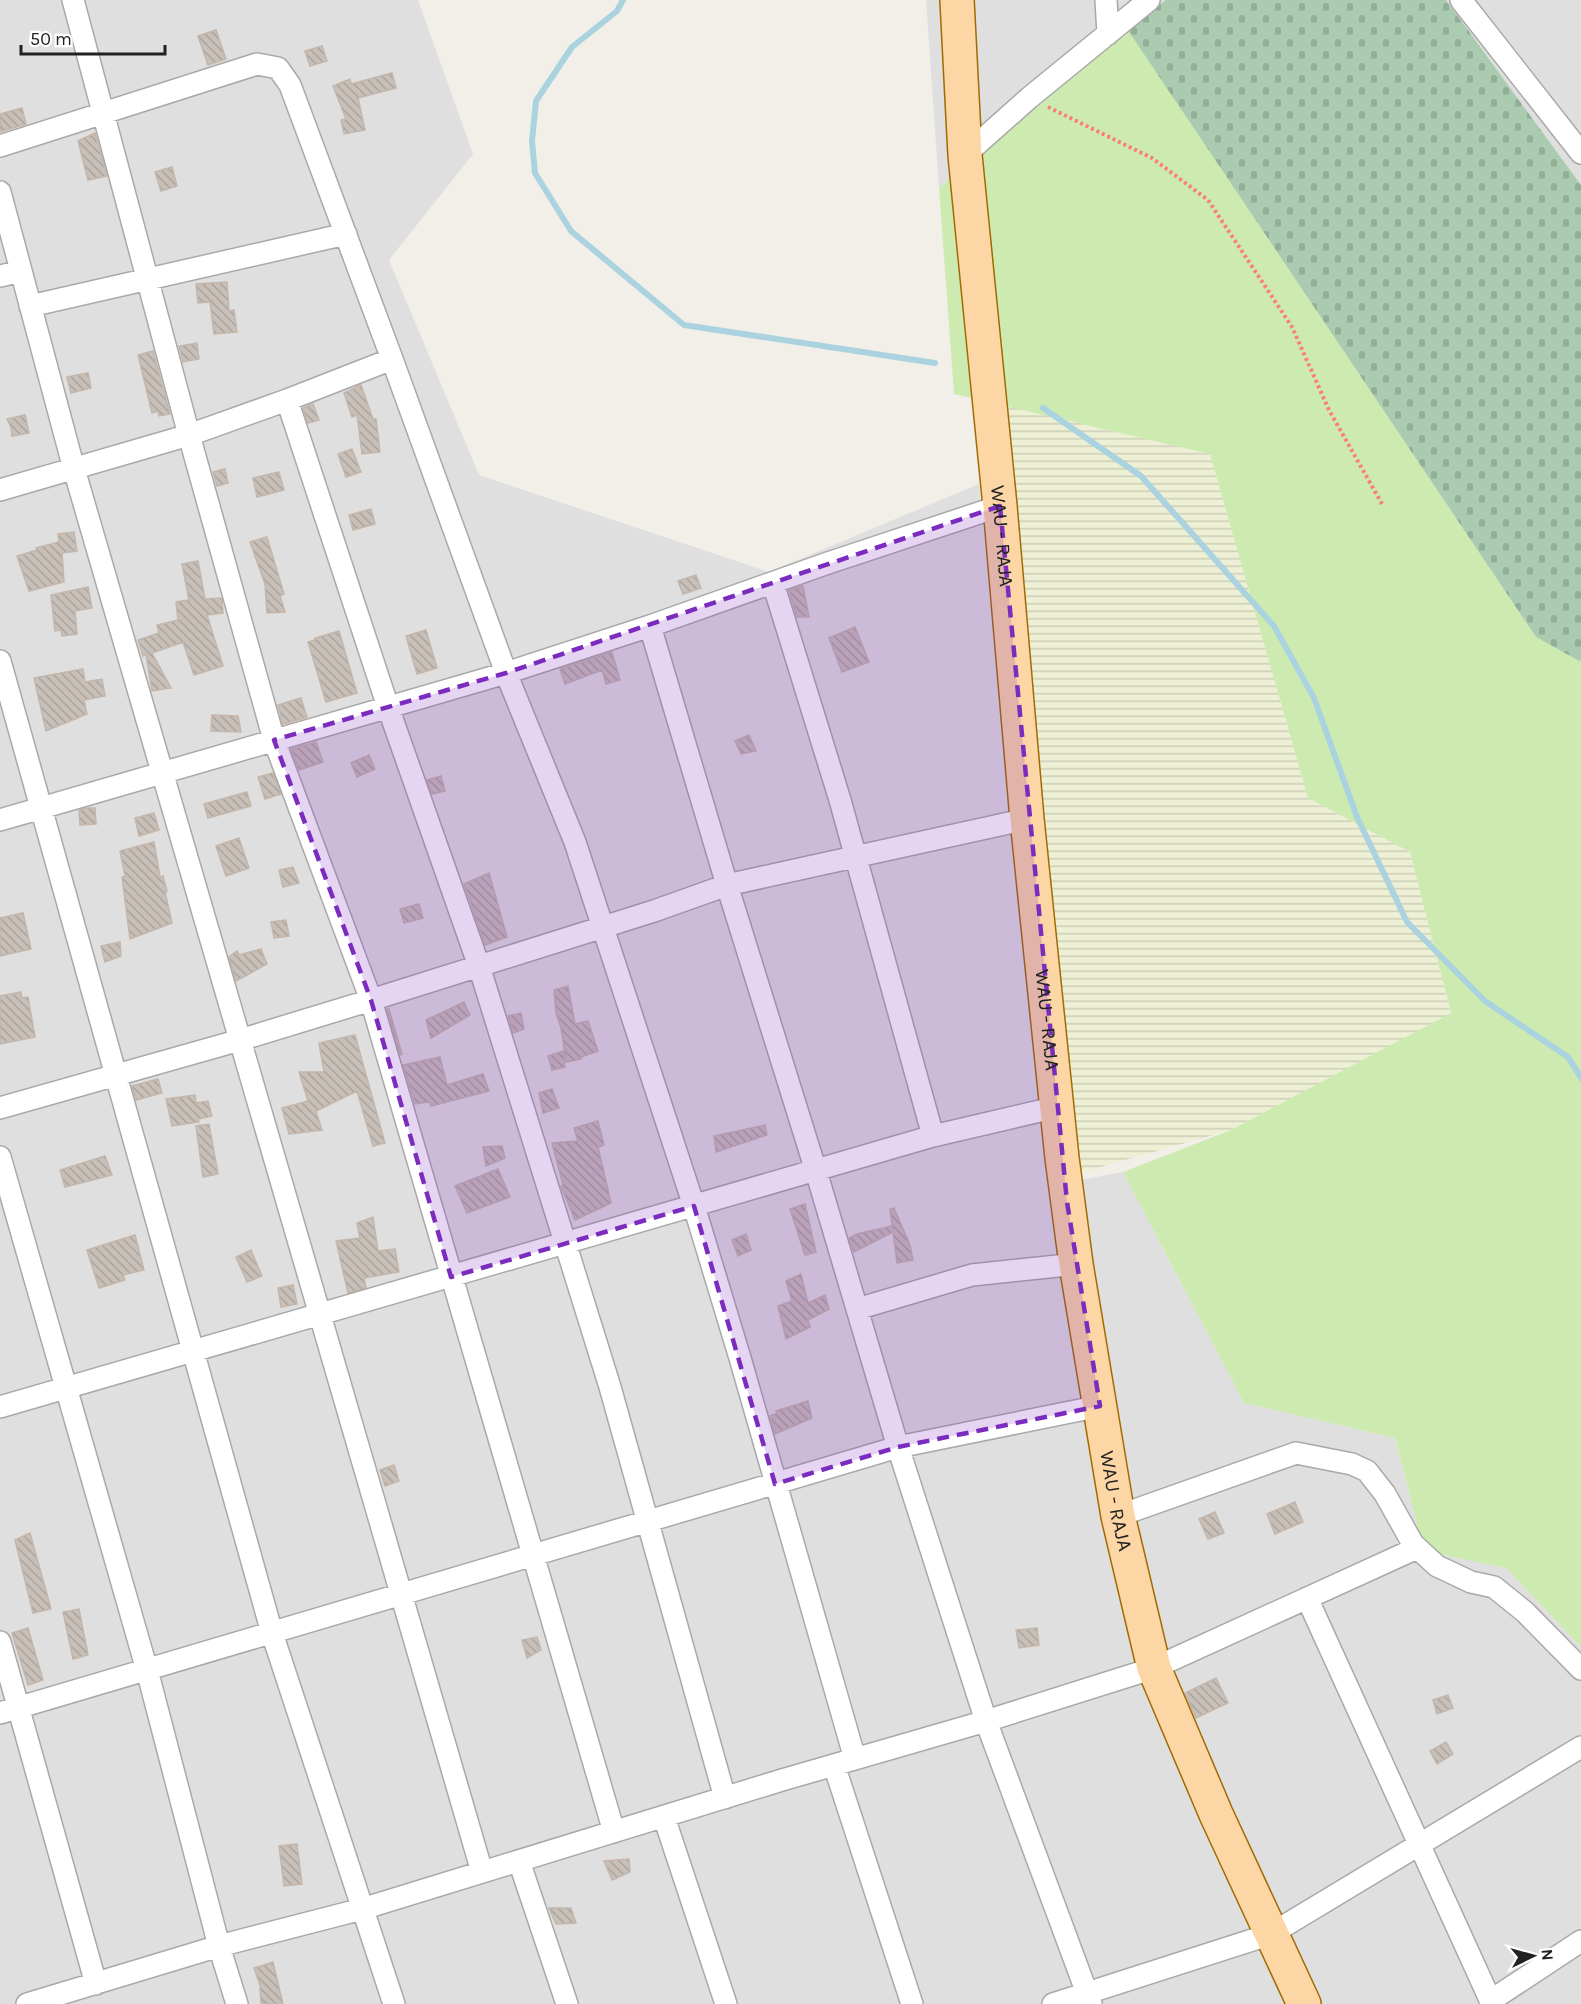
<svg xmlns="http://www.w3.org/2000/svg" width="1581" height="2004" font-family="Karla,sans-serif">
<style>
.residential{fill:#e0dfdf}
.farmland{fill:url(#farmland-rules)}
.grass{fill:#cdebb0}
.cemetery{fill:url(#cemetery-stones)}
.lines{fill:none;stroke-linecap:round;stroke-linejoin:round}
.stream{stroke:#aad3df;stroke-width:6}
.building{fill:url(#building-back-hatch);stroke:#c4b6ab;stroke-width:1.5}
.street-casing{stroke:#a9a9a9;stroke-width:24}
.primary-casing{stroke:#a06b00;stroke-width:36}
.path{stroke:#fa8072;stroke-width:4;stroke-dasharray:3 3;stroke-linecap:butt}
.street{stroke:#fff;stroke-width:21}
.primary{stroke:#fcd6a4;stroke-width:33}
.marked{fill:#7b2cbf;fill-opacity:0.2;stroke:#7b2cbf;stroke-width:4.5;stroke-dasharray:12 8;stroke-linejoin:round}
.labels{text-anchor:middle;stroke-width:6;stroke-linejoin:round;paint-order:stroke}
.street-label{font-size:20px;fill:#222;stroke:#fff}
</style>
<defs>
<pattern id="farmland-rules" width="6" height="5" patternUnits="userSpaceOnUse" patternTransform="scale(1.5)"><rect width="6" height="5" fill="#eef0d5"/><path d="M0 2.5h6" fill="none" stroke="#ccceb7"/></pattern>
<pattern id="cemetery-stones" width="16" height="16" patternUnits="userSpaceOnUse" patternTransform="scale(1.5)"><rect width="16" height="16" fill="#aacbaf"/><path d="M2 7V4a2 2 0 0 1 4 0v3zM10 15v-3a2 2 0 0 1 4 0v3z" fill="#92ae96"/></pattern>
<pattern id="building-back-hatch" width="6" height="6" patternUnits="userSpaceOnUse" patternTransform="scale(1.5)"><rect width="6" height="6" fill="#c7bfb8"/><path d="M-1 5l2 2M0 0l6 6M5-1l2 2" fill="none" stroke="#aba49e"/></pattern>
</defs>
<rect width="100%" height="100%" fill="#f2efe9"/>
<!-- residential -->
<path class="residential" d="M0,0H418L473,154L389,260L479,475L769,572L979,484L1048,1186L1123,1172L1244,1403L1395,1438L1424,1551L1506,1568L1581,1647V2004H0Z
M926,0H1166L1127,29L939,188Z
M1446,0H1581V185Z"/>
<!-- farmland -->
<path class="farmland" d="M1002,404L1096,424L1210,453L1308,798L1410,852L1451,1014L1231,1130L1076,1174Z"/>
<!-- grass -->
<path class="grass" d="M1127,29L1536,637L1579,661L1581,660V1647L1506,1568L1424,1551L1395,1438L1244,1403L1123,1172L1231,1130L1451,1013L1410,852L1308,798L1210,454L954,394L939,188Z"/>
<!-- cemetery -->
<path class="cemetery" d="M1166,0H1446L1581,185V660L1579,661L1536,637L1127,29Z"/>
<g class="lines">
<!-- stream -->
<path class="stream" d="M623,0L617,11L572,47L536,101L532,141L535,173L571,231L684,325L935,363
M1043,408L1141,476L1274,626L1314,698L1357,817L1407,922L1485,1001L1568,1057L1581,1078"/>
</g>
<!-- building -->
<path class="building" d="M216,30L226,59L208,65L198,36Z
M322,46L327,61L310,66L305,51Z
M392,73L396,88L358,98L365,130L344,134L341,120L346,119L333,86L350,79L351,84Z
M22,108L26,124L0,132V114Z
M95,133L107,176L88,180L78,141Z
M172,167L177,186L161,191L155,172Z
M227,282L229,311L234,310L237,332L214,334L210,302L198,303L196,284Z
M197,343L199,359L183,362L179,346Z
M153,351L170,414L159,416L158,411L152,413L138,355Z
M88,373L91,388L71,393L67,377Z
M361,385L373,419H376L380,452L362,454L357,415L352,417L344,393Z
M313,404L319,420L308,423L303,408Z
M25,415L29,433L12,436L11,427L7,419Z
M352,449L361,472L346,477L338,454Z
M225,469L228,483L217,486L213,472Z
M279,472L284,490L257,497L253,478Z
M371,509L375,524L353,530L349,515Z
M74,532L77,551L62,553L64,582L29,591L17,556L37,550L36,548L59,542L58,534Z
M267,537L284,594L280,596L285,612L267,613L265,584L250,542Z
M198,561L205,599L221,598L222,599L223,613L207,615L223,666L194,675L183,642L152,653L171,688L152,691L146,654L143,656L138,640L159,633L157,625L178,620L176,602L189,600L182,564Z
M696,575L701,588L683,594L678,581Z
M803,586L809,617H797L789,590Z
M88,587L92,608L75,611L77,634L62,636L61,630L55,631L51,595Z
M855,627L869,662L842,672L829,638Z
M426,630L437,668L417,674L406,636Z
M339,631L357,693L326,702L308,642L315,640V638Z
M612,652L620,680L606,684L602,670L565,684L560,669Z
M83,669L85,682L102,679L105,696L84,700L87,714L46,731L34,678Z
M301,698L307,717L283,724L278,705Z
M212,715L238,716L241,732L211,731Z
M749,735L756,751L741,754L735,741Z
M316,742L323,762L299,770L291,749Z
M369,755L375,769L357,777L351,763Z
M273,773L281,794L265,799L258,777Z
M441,776L445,791L432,794L427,780Z
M247,792L251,806L208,818L204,804Z
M86,808H95L96,824L80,825L79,810Z
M154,813L159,830L139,836L135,818Z
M239,838L249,868L226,876L216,846Z
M154,842L160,877L163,876L167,891L165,892L172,923L130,939L122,877L125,876L120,851Z
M293,867L299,883L283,887L279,870Z
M489,873L507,937L485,945L464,884Z
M419,904L423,918L404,923L400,909Z
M23,913L31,949L0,956V918Z
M286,920L289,936L274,938L271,922Z
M120,942L121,956L105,962L101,946Z
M261,949L267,964L236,981L229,957L237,951L239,955Z
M568,986L575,1024L588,1021L598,1051L581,1057V1059L566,1062L561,1028L556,1013L554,990Z
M21,992L22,998L28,997L35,1037L0,1044V996Z
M464,1002L470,1015L431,1038L426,1020Z
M387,1009H389L402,1054L400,1055Z
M521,1013L524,1029L513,1033L508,1016Z
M355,1035L385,1143L373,1146L357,1091L316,1111L322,1130L289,1134L282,1108L308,1101L299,1072H324L319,1043Z
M563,1051L565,1067L552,1070L548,1056Z
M440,1057L447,1085L483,1074L489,1091L431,1106L429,1102L415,1104L403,1065Z
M158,1079L162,1093L136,1100L132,1086Z
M552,1089L559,1108L543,1113L539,1093Z
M195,1095L196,1103L208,1101L212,1116L198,1119L199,1122L172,1126L166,1099Z
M598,1121L604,1145L598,1147L611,1203L575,1220L561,1186L563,1185L552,1143L578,1141L574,1128Z
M209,1124L218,1174L203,1177L196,1126Z
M765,1125L767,1135L716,1152L714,1136Z
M502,1146L505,1158L486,1166L483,1147Z
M105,1156L112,1175L65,1187L60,1170Z
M498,1169L510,1197L467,1213L455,1186Z
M805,1204L816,1252L805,1255L790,1209Z
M894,1208L910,1245L913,1260L897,1263L893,1232L854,1252L849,1238L857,1234L892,1226L890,1209Z
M373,1217L378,1251L395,1249L399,1272L364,1278L366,1288L348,1293L336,1241L360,1238L357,1223Z
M746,1234L751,1250L738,1256L732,1240Z
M135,1235L144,1270L123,1275L125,1280L99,1288L87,1250Z
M251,1250L262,1276L247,1282L236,1257Z
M801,1274L808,1303L825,1295L829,1309L808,1320L810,1327L786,1339L778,1306L792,1301L786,1281Z
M293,1285L297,1304L281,1307L278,1288Z
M808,1401L812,1418L775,1434L770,1416L777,1413L776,1411Z
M394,1465L399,1481L385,1486L380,1470Z
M1295,1502L1303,1522L1275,1534L1267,1514Z
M1215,1512L1224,1533L1208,1539L1199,1519Z
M30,1533L51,1609L33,1613L15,1540Z
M79,1609L88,1655L73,1659L63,1612Z
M28,1628L43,1680L28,1685L12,1633Z
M1037,1628L1039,1645L1019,1648L1016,1630Z
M537,1637L541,1650L527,1658L522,1640Z
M1216,1678L1228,1703L1196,1718L1185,1693Z
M1448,1695L1453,1708L1437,1714L1433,1700Z
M1446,1742L1453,1754L1437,1764L1430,1751Z
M297,1844L302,1884L284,1886L279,1846Z
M629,1859L630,1872L612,1880L604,1861Z
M549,1908H571L576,1923L556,1924Z
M273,1962L283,2004H261L260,1985L254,1968Z"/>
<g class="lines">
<!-- street casing -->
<g class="street-casing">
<path id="street" d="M73,0L189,435L274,740L371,1000L614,1832
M1106,0L1108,34
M1461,0L1581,153
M0,146L257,64L278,68L290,85L392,359L506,673L575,842L694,1206L740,1358L855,1759
M965,155L1029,98L1149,0
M0,192L74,469L482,1872
M0,276L21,271
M30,306L346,234
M287,400L388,707L479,966L610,1387L725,1798
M0,490L189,435L287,400L392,359
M773,583L840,800L933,1136
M650,626L727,885L816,1171L898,1447L986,1721L1091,2004
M0,661L272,1633L394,2004
M0,820L506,673L650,626L828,563L1000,506
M0,1108L240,1040L371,1000L654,911L727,885L1027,819
M0,1157L147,1670L219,1946L237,2004
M857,1309L972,1275L1076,1264
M0,1407L933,1136L1057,1107
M1118,1516L1296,1453L1352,1464L1367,1471L1385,1494L1413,1544L1437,1566L1471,1582L1494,1587L1525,1612L1581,1669
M1307,1598L1492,2004
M0,1642L96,1984
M0,1713L898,1447L1100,1406
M834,1765L912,2004
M664,1817L726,2004
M519,1861L567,2004
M1490,2001L1581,1941
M27,2004L219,1946L362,1909L782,1780L986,1721L1154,1668L1417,1548
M1053,2004L1271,1934L1581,1747"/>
</g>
<!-- primary casing -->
<g class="primary-casing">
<g id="primary">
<path id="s1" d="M957,0L965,155L1000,506L1027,819L1062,1158L1076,1264L1118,1516L1154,1668L1216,1814L1304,2004"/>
</g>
</g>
<!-- path -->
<path class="path" d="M1048,107L1152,158L1208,200L1292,327L1329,410L1382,504"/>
<!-- street -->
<use href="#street" class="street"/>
<!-- primary -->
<use href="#primary" class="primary"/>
</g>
<!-- marked area -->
<path class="marked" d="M1000,506L1067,1202L1100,1406L898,1447L775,1484L694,1206L451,1277L371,1000L274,740L506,673Z"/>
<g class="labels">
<!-- street labels -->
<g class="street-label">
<text dy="7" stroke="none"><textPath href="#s1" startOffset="538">WAU - RAJA</textPath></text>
<text dy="7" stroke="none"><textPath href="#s1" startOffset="1024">WAU - RAJA</textPath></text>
<text dy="7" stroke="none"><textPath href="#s1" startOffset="1510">WAU - RAJA</textPath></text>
</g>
</g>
<!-- north arrow -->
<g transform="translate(1533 1956) rotate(85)" stroke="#ffffff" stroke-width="4.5" paint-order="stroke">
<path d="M0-4.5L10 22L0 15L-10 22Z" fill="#222222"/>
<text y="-9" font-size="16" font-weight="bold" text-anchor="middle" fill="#222222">N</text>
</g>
<!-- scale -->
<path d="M21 45v9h144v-9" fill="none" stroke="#222222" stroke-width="3"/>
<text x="30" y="45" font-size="18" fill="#222222" stroke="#ffffff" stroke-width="4.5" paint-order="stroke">50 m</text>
</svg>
